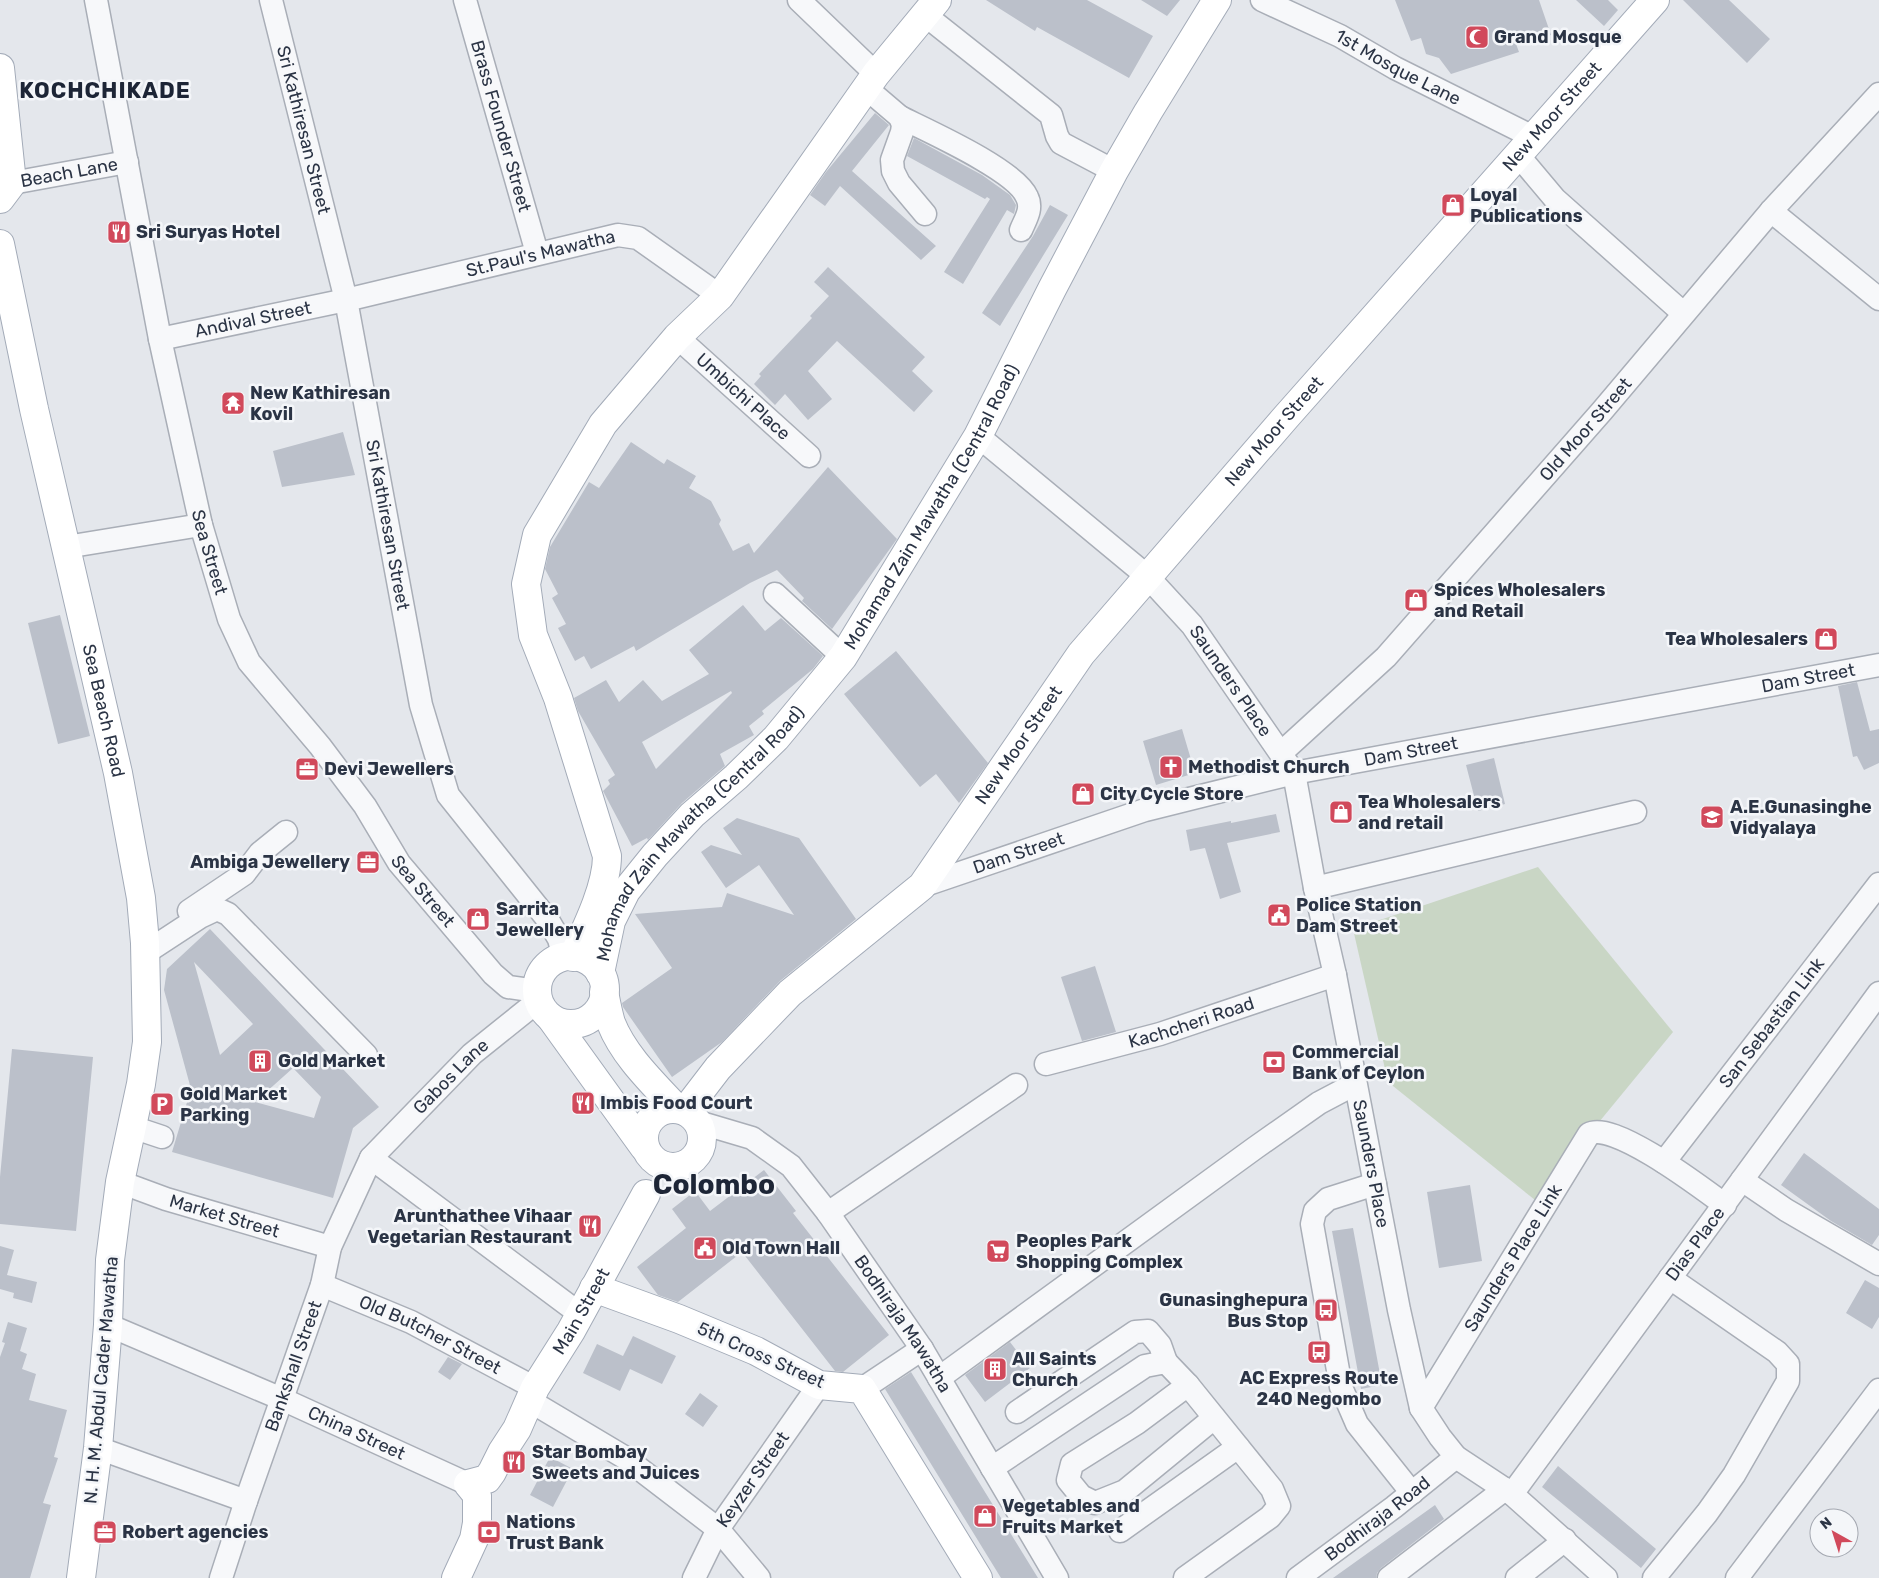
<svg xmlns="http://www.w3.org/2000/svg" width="1879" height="1578" font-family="Rubik,sans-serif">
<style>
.green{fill:#c9d6c5}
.building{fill:#bbc0ca;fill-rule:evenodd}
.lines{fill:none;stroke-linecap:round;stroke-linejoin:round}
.minor-casing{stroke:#a9aeb7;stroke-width:25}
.major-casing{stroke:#a3abb8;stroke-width:30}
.minor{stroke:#f7f8fa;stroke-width:22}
.major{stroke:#fff;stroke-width:28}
.labels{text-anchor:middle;stroke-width:5;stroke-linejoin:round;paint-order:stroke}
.poi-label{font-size:18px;font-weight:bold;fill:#2b3445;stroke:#f4f6f9;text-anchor:start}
.street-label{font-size:18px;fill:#2b3445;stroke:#f4f6f9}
.district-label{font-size:22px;font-weight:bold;letter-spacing:1px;fill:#1d2536;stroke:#f4f6f9}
.town-label{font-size:28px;font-weight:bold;fill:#1d2536;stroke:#f4f6f9}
</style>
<rect width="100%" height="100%" fill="#e4e7ec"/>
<!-- green -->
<path class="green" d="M1538,867L1673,1032L1535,1200L1388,1082L1353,929Z"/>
<!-- building -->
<path class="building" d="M986,0H1087L1153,36L1129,78L1037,27L1035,31Z
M1141,0H1180L1167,16Z
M1395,0H1539L1551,35L1516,44L1519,52L1451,74L1439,58L1426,54L1421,38L1411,41Z
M1576,0H1608L1618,10L1604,26Z
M1683,0H1729L1770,39L1747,63Z
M875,113L889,125L852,171L936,246L921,260L840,186L825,206L810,195L826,172Z
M914,138L982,175L1010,195L1016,205L1014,214L1007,210L963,284L944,272L990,199L987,197L985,199L907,156Z
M1050,205L1068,215L1000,326L982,313L1033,236Z
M828,267L925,357L912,371L933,391L914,412L837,341L808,371L832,399L808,420L785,394L775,405L754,384L761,376L759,374L812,318L810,316L829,296L814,282Z
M343,432L355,475L282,487L273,451Z
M631,442L664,464L667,459L696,476L689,488L711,501L721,520L719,524L733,551L749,543L754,553L828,467L897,539L832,629L802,601L804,598L777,570L750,583L636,651L634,646L591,669L584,656L575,661L558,628L566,624L552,598L558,594L545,569L550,547L589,482L599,488Z
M743,605L765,631L781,618L823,656L813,669L762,711L764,714L749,726L754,735L720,754L725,766L682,803L648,840L647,838L632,846L603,791L610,784L608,780L615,775L578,711L574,698L606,680L619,702L643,680L662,701L709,674L689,650ZM731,691L732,693L656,769L642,742Z
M60,615L90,736L58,744L28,623Z
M896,651L988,763L959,803L936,774L920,787L844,694Z
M1857,682L1870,731L1879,729V763L1864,770L1857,756L1853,757L1838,686Z
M1182,729L1195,773L1156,785L1143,741Z
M1494,758L1505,804L1478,811L1466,765Z
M1276,814L1280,832L1227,843L1241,892L1220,899L1205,848L1190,851L1186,830L1231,821V823Z
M737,818L799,838L856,919L780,981L722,1042L672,1077L623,1007L622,1003L672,968L635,914L722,907L727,893L794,915L759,865L726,888L701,852L711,845L742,855L723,828Z
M210,929L379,1107L353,1128L333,1198L172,1152L191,1089L164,990L167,969ZM194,962L253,1024L220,1055ZM293,1068L321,1097L314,1118L255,1102Z
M1095,966L1116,1032L1082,1041L1061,977Z
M12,1049L93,1057L76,1231L0,1224V1177Z
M1804,1153L1879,1209V1235L1872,1245L1831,1221L1781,1185Z
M764,1170L796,1211L793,1213L889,1335L843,1372L835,1371L742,1252L678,1302L658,1295L637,1267L686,1228L672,1209L695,1191L710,1211Z
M1470,1185L1482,1261L1439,1268L1427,1192Z
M1353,1228L1382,1385L1361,1389L1332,1231Z
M0,1246L14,1250L7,1275L37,1282L32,1303L13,1298L14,1293L0,1289Z
M1865,1280L1879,1288V1317L1872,1329L1846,1313Z
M8,1322L27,1328L20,1351L27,1354L22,1369L36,1374L29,1400L67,1410L54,1457L58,1458L43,1503L51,1505L30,1578H0V1357L5,1343L2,1342Z
M633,1336L676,1356L662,1384L630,1369L620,1391L583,1373L597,1344L623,1356Z
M1010,1342L1030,1368L985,1402L965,1375Z
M448,1357L462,1364L450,1380L438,1372Z
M911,1372L1038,1578H1001L885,1389Z
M700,1393L718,1406L703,1427L685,1414Z
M550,1457L573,1469L553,1507L530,1495Z
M1558,1466L1656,1549L1641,1568L1542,1487Z
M1435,1505L1444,1519L1381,1568L1377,1573L1376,1578H1333Z"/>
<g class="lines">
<!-- minor casing -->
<g class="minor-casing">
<g id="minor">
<path id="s1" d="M96,0L160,339L201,525L229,619L249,662L320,746L365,806L399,863L493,974L508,987L537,991"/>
<path id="s2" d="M271,0L346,300L421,705L448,795L548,920L559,939L564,958"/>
<path id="s3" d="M465,0L537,253"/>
<path d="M799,0L876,74"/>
<path id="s4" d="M1262,0L1340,36L1395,68L1533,137"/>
<path d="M925,15L1051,115L1057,136L1061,143L1114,171"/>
<path d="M866,88L900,117L903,125L902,132L892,160L893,171L899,183L925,214"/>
<path d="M900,117C928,131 1016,170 1027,197C1033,209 1025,220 1021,230"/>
<path d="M1518,155L1555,199L1683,313"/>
<path id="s5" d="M12,183L127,162"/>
<path d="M1771,211L1879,299"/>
<path id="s6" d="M677,337L809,456"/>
<path id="s7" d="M160,339L346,300L618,235L638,238L720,296"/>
<path id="s8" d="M978,436L1147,576L1192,625L1294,773L1315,888L1335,975L1399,1310L1421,1408L1440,1437L1456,1457L1512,1494L1606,1578"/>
<path d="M66,547L201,525"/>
<path d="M775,594L843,657"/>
<path id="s9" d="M1281,753L1386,657L1602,411L1771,211L1879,94"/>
<path id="s10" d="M922,886L1145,810L1294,773L1879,665"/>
<path d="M1315,888L1635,812"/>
<path d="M189,911L244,874L260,853L286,832"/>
<path d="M145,953L200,917L217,909L228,914L366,1055"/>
<path id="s11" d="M1046,1064L1160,1034L1335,975"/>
<path id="s12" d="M698,1122L752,1138L791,1166L828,1213L922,1349L1057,1578"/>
<path d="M132,1127L162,1137"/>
<path d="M371,1158L580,1314"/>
<path id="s13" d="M1664,1162L1879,884"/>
<path d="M1742,1180L1786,1210L1879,1264"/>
<path id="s14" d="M120,1182L166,1199L330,1247"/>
<path d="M1375,1184L1328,1199L1315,1211L1312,1224L1341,1387L1357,1424L1412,1493"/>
<path d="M828,1213L1016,1085"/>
<path id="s15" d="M322,1285L411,1322L535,1388"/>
<path id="s16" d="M108,1325L282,1399L468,1484"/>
<path d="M939,1378L1255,1148L1319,1103L1355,1084"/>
<path d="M1188,1385L1137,1423L1072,1464L1068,1480L1081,1496L1095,1503L1125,1491L1214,1418"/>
<path d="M862,1389L922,1349"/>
<path d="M530,1401L624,1457L718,1529L759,1578"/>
<path id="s17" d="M1421,1408L1589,1134C1613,1120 1703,1189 1725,1205"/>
<path d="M1017,1412L1135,1332L1148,1331L1160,1345L1166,1362"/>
<path d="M98,1448L246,1501"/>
<path d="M992,1468L1145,1366L1166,1362L1188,1385L1272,1489L1279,1506L1270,1517L1185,1578"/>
<path id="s18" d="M1512,1494L1879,993"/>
<path d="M1120,1531L1238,1447"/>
<path id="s19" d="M221,1578L246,1501L322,1285L330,1247L371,1158L472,1054L538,1001"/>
<path id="s20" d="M694,1578L718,1529L819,1385"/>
<path id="s21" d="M1298,1578L1394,1507L1456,1457"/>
<path d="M1389,1578L1505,1489"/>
<path d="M1517,1578L1565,1540"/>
<path d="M1654,1578L1707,1513L1734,1475L1788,1381V1364L1777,1352L1670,1278"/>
<path d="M1737,1578L1879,1390"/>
</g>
</g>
<!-- major casing -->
<g class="major-casing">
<g id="major">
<path d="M0,68L12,183L0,199"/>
<path id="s22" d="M0,244L34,409L118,773L141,898L145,943L147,1042L141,1084L120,1182L110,1260L108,1325L98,1448L81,1578"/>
<circle cx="571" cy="990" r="34"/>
<path d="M573,957C586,929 607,887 607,856L558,698L533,635L526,584L537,535L603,424L677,337L720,296L876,74L937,0"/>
<path id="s23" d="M600,973L611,921L626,891L655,855L692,815L736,777L776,738L843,657L978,436L1052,289L1114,171L1148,112L1217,0"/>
<path d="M604,992C606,1002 608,1013 611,1023C624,1056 653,1083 677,1109"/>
<path d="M551,1018L644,1147"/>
<circle cx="673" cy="1138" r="29"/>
<path id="s24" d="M685,1111L718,1068L790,993L922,886L1081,654L1286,417L1655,0"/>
<path d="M594,1288L679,1319L756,1351L819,1385L862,1389L978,1578"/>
<path id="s25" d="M456,1578L474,1539L477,1523V1495L468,1484L487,1479L492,1472L502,1452L517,1429L535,1388L571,1331L646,1194"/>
</g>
</g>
<!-- minor -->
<use href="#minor" class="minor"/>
<!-- major -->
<use href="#major" class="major"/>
</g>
<!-- icons -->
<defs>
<g id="mosque-square" transform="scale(1.25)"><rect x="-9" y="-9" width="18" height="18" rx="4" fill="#d1495b" stroke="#f4f6f9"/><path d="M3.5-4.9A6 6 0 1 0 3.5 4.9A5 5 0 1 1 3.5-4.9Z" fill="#fff"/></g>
<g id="shop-square" transform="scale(1.25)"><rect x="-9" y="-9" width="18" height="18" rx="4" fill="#d1495b" stroke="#f4f6f9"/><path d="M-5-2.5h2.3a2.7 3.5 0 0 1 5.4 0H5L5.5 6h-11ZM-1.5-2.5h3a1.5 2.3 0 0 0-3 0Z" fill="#fff"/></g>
<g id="restaurant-square" transform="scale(1.25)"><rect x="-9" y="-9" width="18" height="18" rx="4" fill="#d1495b" stroke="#f4f6f9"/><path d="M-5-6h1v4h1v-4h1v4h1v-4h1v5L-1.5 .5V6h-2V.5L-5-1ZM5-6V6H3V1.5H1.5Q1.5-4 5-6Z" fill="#fff"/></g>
<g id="temple-square" transform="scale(1.25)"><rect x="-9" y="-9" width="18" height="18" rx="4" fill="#d1495b" stroke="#f4f6f9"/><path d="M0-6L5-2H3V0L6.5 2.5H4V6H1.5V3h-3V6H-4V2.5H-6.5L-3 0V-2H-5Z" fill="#fff"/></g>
<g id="church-square" transform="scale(1.25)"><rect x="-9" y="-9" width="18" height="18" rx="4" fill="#d1495b" stroke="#f4f6f9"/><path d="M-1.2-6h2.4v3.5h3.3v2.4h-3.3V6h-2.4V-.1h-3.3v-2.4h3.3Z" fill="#fff"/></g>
<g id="office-square" transform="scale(1.25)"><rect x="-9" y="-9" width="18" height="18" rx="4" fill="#d1495b" stroke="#f4f6f9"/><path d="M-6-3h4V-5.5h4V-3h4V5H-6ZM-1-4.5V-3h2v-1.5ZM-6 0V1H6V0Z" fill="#fff"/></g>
<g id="school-square" transform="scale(1.25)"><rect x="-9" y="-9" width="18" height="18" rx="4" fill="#d1495b" stroke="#f4f6f9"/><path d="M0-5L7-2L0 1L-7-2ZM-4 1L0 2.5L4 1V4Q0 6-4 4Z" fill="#fff"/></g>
<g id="civic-square" transform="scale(1.25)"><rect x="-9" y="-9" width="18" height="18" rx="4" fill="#d1495b" stroke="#f4f6f9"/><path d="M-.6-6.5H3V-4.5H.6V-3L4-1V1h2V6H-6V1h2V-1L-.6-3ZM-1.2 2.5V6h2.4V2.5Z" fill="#fff"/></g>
<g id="building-square" transform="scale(1.25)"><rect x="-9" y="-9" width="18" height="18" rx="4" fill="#d1495b" stroke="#f4f6f9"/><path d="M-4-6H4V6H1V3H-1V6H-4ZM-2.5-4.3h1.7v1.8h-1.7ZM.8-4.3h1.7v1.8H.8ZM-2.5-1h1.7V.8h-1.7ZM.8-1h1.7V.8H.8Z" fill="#fff"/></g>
<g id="bank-square" transform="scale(1.25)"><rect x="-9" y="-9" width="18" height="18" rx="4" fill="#d1495b" stroke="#f4f6f9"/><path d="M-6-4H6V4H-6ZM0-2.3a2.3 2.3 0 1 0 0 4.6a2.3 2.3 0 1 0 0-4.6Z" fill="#fff"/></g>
<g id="parking-square" transform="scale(1.25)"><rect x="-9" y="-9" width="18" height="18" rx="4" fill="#d1495b" stroke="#f4f6f9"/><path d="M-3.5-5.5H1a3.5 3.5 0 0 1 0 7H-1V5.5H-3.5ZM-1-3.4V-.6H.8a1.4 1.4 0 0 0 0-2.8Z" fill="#fff"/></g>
<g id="supermarket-square" transform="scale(1.25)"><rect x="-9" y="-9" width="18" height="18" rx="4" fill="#d1495b" stroke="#f4f6f9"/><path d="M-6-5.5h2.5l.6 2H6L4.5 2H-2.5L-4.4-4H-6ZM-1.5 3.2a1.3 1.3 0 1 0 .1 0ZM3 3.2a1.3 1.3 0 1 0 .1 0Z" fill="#fff"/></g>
<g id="bus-square" transform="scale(1.25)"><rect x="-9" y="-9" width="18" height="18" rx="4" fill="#d1495b" stroke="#f4f6f9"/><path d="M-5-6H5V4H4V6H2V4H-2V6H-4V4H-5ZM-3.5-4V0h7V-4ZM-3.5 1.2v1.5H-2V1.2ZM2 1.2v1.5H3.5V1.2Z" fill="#fff"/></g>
</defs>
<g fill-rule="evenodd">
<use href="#mosque-square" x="1477" y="37"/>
<use href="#shop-square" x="1453" y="205"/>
<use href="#restaurant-square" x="119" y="232"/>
<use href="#temple-square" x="233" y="403"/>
<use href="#shop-square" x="1416" y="600"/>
<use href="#shop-square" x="1826" y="639"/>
<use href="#church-square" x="1171" y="767"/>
<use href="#office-square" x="307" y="769"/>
<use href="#shop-square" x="1083" y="794"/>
<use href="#shop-square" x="1341" y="812"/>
<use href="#school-square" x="1712" y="817"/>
<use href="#office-square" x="368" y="862"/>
<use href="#civic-square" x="1279" y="915"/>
<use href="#shop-square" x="478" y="919"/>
<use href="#building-square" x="260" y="1061"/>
<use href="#bank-square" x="1274" y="1062"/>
<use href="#restaurant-square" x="583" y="1103"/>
<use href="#parking-square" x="162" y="1104"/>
<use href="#restaurant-square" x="590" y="1226"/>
<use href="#civic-square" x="705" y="1248"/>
<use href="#supermarket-square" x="998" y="1251"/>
<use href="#bus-square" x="1326" y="1310"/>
<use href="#bus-square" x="1319" y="1352"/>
<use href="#building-square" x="995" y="1369"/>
<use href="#restaurant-square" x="514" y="1462"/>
<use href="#shop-square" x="985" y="1516"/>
<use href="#office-square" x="105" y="1532"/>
<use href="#bank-square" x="489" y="1532"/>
</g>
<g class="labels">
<!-- poi labels -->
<g class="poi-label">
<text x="1494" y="43">Grand Mosque</text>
<text x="1470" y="201">Loyal<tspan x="1470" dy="21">Publications</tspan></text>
<text x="136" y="238">Sri Suryas Hotel</text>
<text x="250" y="399">New Kathiresan<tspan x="250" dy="21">Kovil</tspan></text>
<text x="1434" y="596">Spices Wholesalers<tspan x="1434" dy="21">and Retail</tspan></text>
<text x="1808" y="645" text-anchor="end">Tea Wholesalers</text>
<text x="1188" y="773">Methodist Church</text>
<text x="324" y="775">Devi Jewellers</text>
<text x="1100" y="800">City Cycle Store</text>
<text x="1358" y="808">Tea Wholesalers<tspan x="1358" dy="21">and retail</tspan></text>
<text x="1730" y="813">A.E.Gunasinghe<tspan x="1730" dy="21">Vidyalaya</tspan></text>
<text x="350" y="868" text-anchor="end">Ambiga Jewellery</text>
<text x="1296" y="911">Police Station<tspan x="1296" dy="21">Dam Street</tspan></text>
<text x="496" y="915">Sarrita<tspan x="496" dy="21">Jewellery</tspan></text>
<text x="1292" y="1058">Commercial<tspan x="1292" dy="21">Bank of Ceylon</tspan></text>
<text x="278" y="1067">Gold Market</text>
<text x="180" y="1100">Gold Market<tspan x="180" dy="21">Parking</tspan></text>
<text x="600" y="1109">Imbis Food Court</text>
<text x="572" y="1222" text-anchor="end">Arunthathee Vihaar<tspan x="572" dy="21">Vegetarian Restaurant</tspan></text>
<text x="1016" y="1247">Peoples Park<tspan x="1016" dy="21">Shopping Complex</tspan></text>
<text x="722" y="1254">Old Town Hall</text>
<text x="1308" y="1306" text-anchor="end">Gunasinghepura<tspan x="1308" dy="21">Bus Stop</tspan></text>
<text x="1012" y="1365">All Saints<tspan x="1012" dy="21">Church</tspan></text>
<text x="1319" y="1384" text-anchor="middle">AC Express Route<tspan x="1319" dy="21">240 Negombo</tspan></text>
<text x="532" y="1458">Star Bombay<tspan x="532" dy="21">Sweets and Juices</tspan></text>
<text x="1002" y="1512">Vegetables and<tspan x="1002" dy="21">Fruits Market</tspan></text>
<text x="506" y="1528">Nations<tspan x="506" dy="21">Trust Bank</tspan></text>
<text x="122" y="1538">Robert agencies</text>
</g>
<!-- street labels -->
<g class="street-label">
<text dy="6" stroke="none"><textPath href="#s4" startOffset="152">1st Mosque Lane</textPath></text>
<text dy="6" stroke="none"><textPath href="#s24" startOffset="1324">New Moor Street</textPath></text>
<text dy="6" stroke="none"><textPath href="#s3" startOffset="131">Brass Founder Street</textPath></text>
<text dy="6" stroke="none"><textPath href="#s2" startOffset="134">Sri Kathiresan Street</textPath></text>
<text dy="6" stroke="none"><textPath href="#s5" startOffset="58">Beach Lane</textPath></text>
<text dy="6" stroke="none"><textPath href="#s7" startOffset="390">St.Paul's Mawatha</textPath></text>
<text dy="6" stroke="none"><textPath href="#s7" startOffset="95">Andival Street</textPath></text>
<text dy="6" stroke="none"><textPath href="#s6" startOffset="89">Umbichi Place</textPath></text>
<text dy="6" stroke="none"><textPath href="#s9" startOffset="445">Old Moor Street</textPath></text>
<text dy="6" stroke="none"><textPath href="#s24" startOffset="904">New Moor Street</textPath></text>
<text dy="6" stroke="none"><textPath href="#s23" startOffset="581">Mohamad Zain Mawatha (Central Road)</textPath></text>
<text dy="6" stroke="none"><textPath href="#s2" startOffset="538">Sri Kathiresan Street</textPath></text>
<text dy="6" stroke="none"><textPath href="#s1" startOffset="564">Sea Street</textPath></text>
<text dy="6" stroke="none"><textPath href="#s10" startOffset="912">Dam Street</textPath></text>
<text dy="6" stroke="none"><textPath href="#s8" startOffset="354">Saunders Place</textPath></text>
<text dy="6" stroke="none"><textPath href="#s22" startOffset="478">Sea Beach Road</textPath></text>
<text dy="6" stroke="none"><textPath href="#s24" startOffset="499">New Moor Street</textPath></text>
<text dy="6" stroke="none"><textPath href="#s10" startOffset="508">Dam Street</textPath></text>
<text dy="6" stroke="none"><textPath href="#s23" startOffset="176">Mohamad Zain Mawatha (Central Road)</textPath></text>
<text dy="6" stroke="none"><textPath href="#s10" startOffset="102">Dam Street</textPath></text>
<text dy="6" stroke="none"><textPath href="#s1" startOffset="969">Sea Street</textPath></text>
<text dy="6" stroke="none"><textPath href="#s11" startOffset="151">Kachcheri Road</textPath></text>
<text dy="6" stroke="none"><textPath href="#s13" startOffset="176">San Sebastian Link</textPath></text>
<text dy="6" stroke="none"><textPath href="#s19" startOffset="561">Gabos Lane</textPath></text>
<text dy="6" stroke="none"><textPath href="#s8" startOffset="864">Saunders Place</textPath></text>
<text dy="6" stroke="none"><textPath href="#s14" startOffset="110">Market Street</textPath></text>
<text dy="6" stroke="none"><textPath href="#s18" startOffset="310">Dias Place</textPath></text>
<text dy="6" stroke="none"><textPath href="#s17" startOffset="176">Saunders Place Link</textPath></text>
<text dy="6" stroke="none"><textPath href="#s25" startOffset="314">Main Street</textPath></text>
<text dy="6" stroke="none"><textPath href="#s12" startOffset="298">Bodhiraja Mawatha</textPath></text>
<text dy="6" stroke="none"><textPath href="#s15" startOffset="119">Old Butcher Street</textPath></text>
<text transform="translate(761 1355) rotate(24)" y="6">5th Cross Street</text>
<text dy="6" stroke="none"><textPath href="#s19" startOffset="224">Bankshall Street</textPath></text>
<text transform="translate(101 1380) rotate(-85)" y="6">N. H. M. Abdul Cader Mawatha</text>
<text dy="6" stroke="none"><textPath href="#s16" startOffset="271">China Street</textPath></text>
<text dy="6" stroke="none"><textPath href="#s20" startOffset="115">Keyzer Street</textPath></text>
<text dy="6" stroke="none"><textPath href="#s21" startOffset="99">Bodhiraja Road</textPath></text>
</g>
<!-- district labels -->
<g class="district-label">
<text x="105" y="98">KOCHCHIKADE</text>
</g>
<!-- town labels -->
<g class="town-label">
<text x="714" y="1194">Colombo</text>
</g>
</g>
<!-- north arrow -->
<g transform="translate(1834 1533) rotate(321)"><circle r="24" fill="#f4f6f9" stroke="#a4a8b1"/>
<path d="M0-4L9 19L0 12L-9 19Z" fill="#d1495b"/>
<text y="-8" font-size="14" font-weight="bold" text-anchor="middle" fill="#2b3445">N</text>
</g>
</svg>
